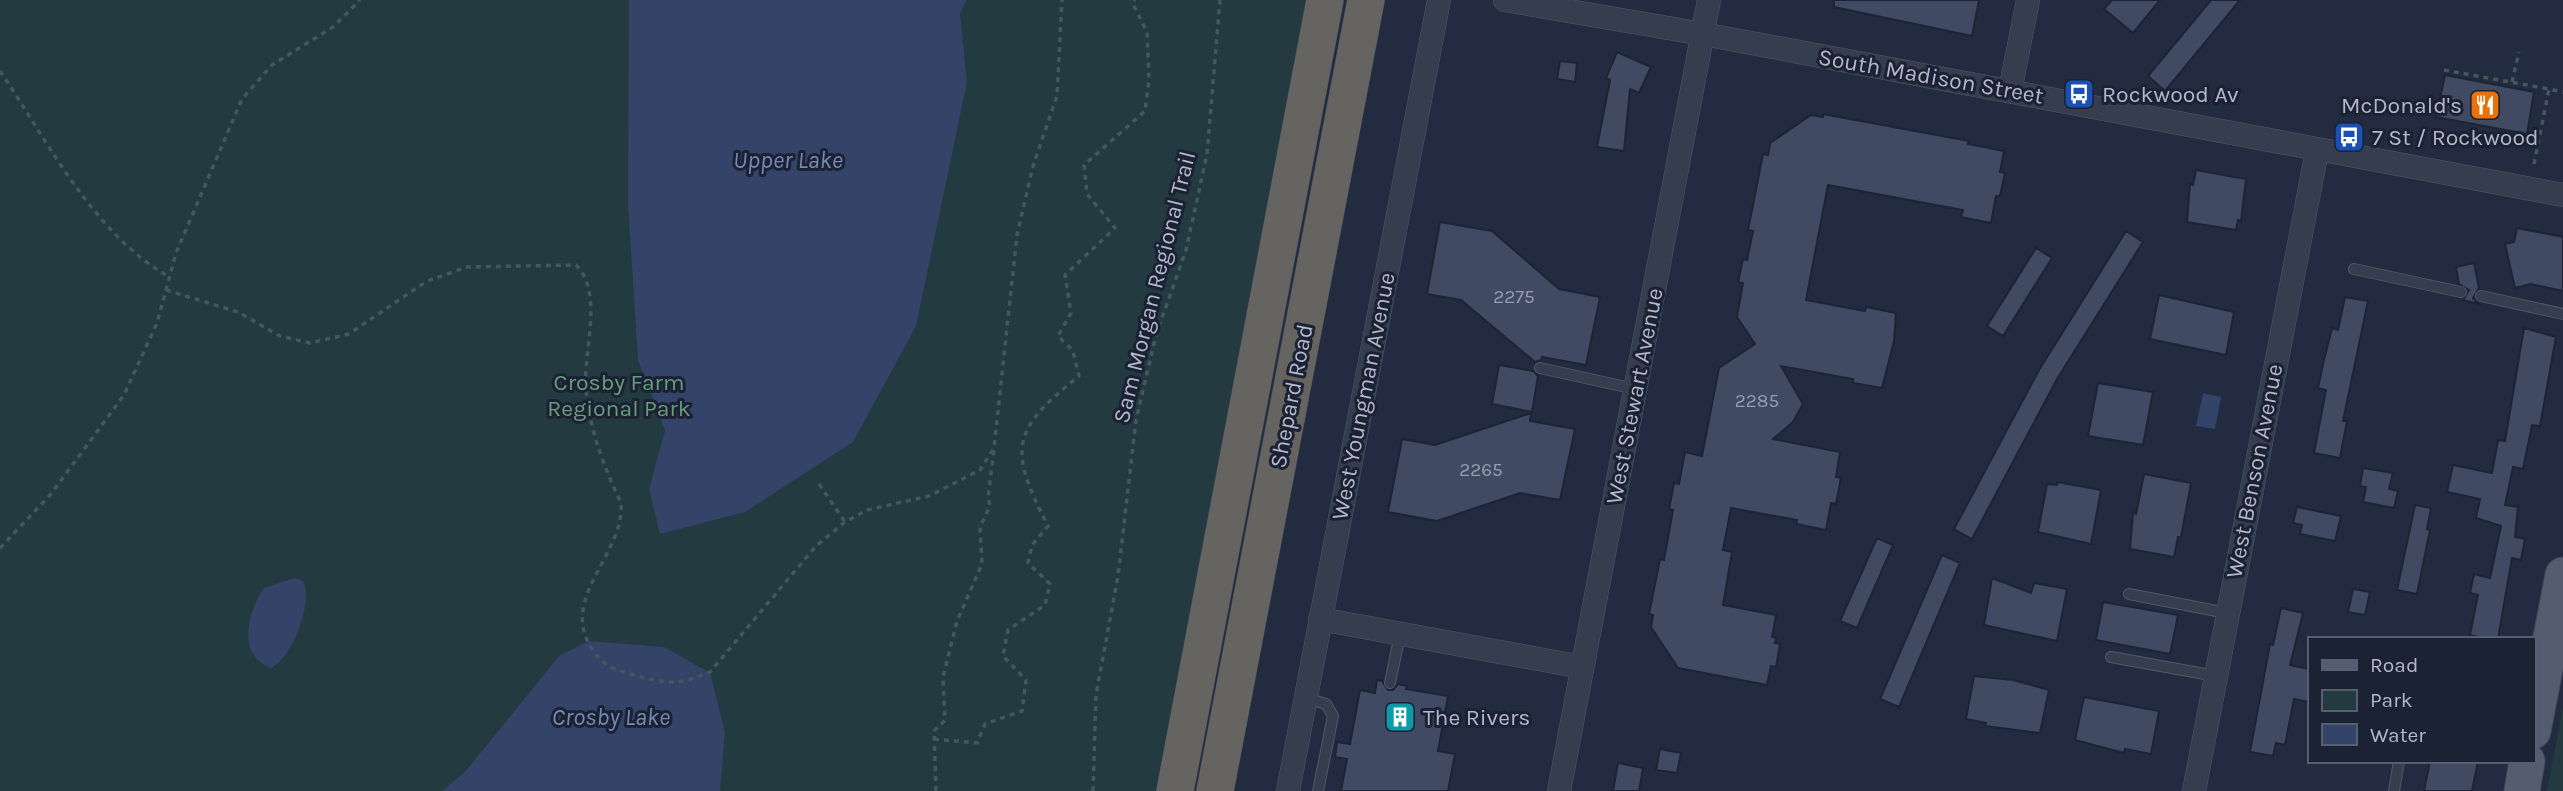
<svg xmlns="http://www.w3.org/2000/svg" width="2563" height="791" font-family="Karla,sans-serif">
<style>
.green{fill:#243a41}
.water{fill:#344368}
.building{fill:#404a62;stroke:#1d2436;stroke-width:2}
.lines{fill:none;stroke-linecap:round;stroke-linejoin:round}
.service-casing{stroke:#51586a;stroke-width:12}
.minor-casing{stroke:#51586a;stroke-width:24}
.primary-casing{stroke:#3f4658;stroke-width:37}
.trunk-casing{stroke:#3e4557;stroke-width:38}
.path{stroke:#42575e;stroke-width:3.5;stroke-dasharray:5 5;stroke-linecap:butt}
.service{stroke:#363d4f;stroke-width:10}
.minor{stroke:#363d4f;stroke-width:23}
.primary{stroke:#545c70;stroke-width:35}
.trunk{stroke:#656461;stroke-width:37}
.labels{text-anchor:middle;stroke-width:6;stroke-linejoin:round;paint-order:stroke}
.number-label{font-size:19px;fill:#969cb0}
.street-label{font-size:23px;fill:#b2b8ca;stroke:#1b2234}
.poi-label{font-size:23px;fill:#b2b8ca;stroke:#1b2234;text-anchor:start}
.park-label{font-size:23px;fill:#679d7a;stroke:#1b2234}
.water-label{font-size:24px;font-style:italic;fill:#7789b4;stroke:#1b2234}
</style>
<rect width="100%" height="100%" fill="#222b40"/>
<!-- green -->
<path class="green" d="M0,0H1311L1166,791H0Z
M2563,706V791H2547Z"/>
<!-- water -->
<path class="water" d="M629,0H966L960,14L967,82L916,326L853,442L745,512L660,534L649,489L665,431L638,360L628,203Z
M2203,393L2221,397L2215,429L2196,426Z
M294,578L303,581C314,601 292,659 271,668C236,656 248,610 264,588Z
M589,641L664,647L710,673L725,732L720,791H442L465,772L559,656Z"/>
<!-- building -->
<path class="building" d="M1834,0H1979L1972,36L1834,7Z
M2112,0H2160L2133,33L2104,9Z
M2211,0H2240L2165,91L2148,76Z
M1617,52L1651,67L1639,93L1630,89L1624,151L1597,147L1610,80L1606,78Z
M1560,61L1577,63L1575,82L1557,79Z
M2445,75L2534,92L2527,134L2436,117Z
M1823,114L1969,141L1968,144L2004,151L2000,172L2005,173L2000,196H1996L1991,223L1961,217L1963,210L1828,185L1806,300L1865,311L1866,307L1896,313L1894,341L1882,388L1853,383V379L1781,366L1803,404L1793,422L1773,439L1840,452L1836,477L1841,478L1836,504L1831,503L1826,530L1796,524L1797,520L1731,508L1723,550L1732,552L1723,605L1776,615L1772,637L1776,638L1775,643L1780,644L1776,667L1771,666L1767,685L1678,668L1651,627L1653,615L1649,614L1660,559L1664,560L1673,510L1669,509L1674,483L1679,484L1685,452L1702,456L1719,368L1755,344L1737,317L1743,283L1738,282L1743,259L1747,260L1753,231L1748,230L1763,154L1768,155L1770,143L1811,115L1823,117Z
M2196,170L2246,179L2241,221L2238,220L2236,230L2187,222L2190,184L2193,185Z
M1440,222L1492,231L1559,289L1600,297L1586,365L1542,357L1541,360L1535,362L1461,300L1427,294Z
M2517,228L2563,237V291L2531,284L2515,288L2505,244L2514,242Z
M2126,231L2143,242L2057,379L1972,539L1954,529L2039,370Z
M2036,248L2052,258L2003,336L1987,326Z
M2474,263L2479,288L2473,298L2479,304L2463,300L2469,290L2459,284L2456,267Z
M2159,295L2234,312L2226,355L2150,339Z
M2345,297L2368,301L2343,421H2347L2340,458L2314,453L2326,390L2318,388L2323,364L2332,328L2338,330Z
M2524,328L2556,337L2540,426L2532,425L2523,469L2513,467L2505,505L2518,507L2515,537L2525,539L2521,560L2512,558L2498,639H2488L2470,635L2478,595L2470,593L2474,574L2490,578L2501,526L2476,518L2480,499L2447,492L2453,465L2492,473L2498,440L2505,441Z
M1499,365L1533,371L1538,376L1532,412L1492,404Z
M2098,383L2153,392L2143,445L2088,436Z
M1531,413L1530,421L1575,429L1560,500L1520,493L1437,521L1388,512L1402,439L1435,445Z
M2363,468L2393,473L2389,489L2398,491L2394,508L2363,502L2366,487L2360,486Z
M2144,474L2191,483L2181,537H2178L2174,557L2130,549L2133,513L2136,514Z
M2057,482L2101,490L2091,544L2038,532L2047,484L2057,485Z
M2415,505L2431,508L2427,529L2430,530L2417,594L2397,590Z
M2297,507L2341,516L2335,541L2300,534L2302,525L2293,523Z
M1877,538L1893,545L1857,628L1840,621Z
M1942,555L1960,563L1899,707L1880,699Z
M1992,578L2031,593L2034,583L2067,589L2057,641L1984,625Z
M2353,589L2370,592L2365,615L2348,612Z
M2103,602L2178,615L2170,654L2096,640Z
M2281,608L2303,613L2290,665L2309,669V702L2294,699L2285,745L2276,743L2273,756L2250,752L2270,644L2273,645Z
M1974,676L2013,680L2049,690L2040,733L1985,726L1986,723L1966,719Z
M1377,680L1382,681L1388,690H1393L1398,684L1407,686L1406,689L1448,696L1438,751L1455,754L1448,791H1341L1347,759L1335,757L1337,742L1350,744L1360,690L1375,693Z
M2084,697L2159,711L2151,754L2125,749L2124,753L2075,740Z
M1660,749L1681,753L1677,773L1656,770Z
M2430,761H2478L2472,791H2424Z
M1618,763L1643,768L1639,791H1613Z"/>
<g class="lines">
<!-- service casing -->
<g class="service-casing">
<path id="service" d="M2354,269L2461,292
M2481,296L2563,314
M1540,368L1635,389
M2129,594L2227,613
M2111,657L2216,676
M1390,683L1400,634
M1306,698L1326,704L1333,716L1318,791
M2394,791L2399,761"/>
</g>
<!-- minor casing -->
<g class="minor-casing">
<path id="minor" d="M1505,0L1703,34L2563,195
M2010,91L2028,0
M1320,619L1582,667
M1288,791L1439,0
M1559,791L1709,0
M2194,791L2317,151"/>
</g>
<!-- primary casing -->
<g class="primary-casing">
<path id="primary" d="M2533,731L2563,575
M2522,791L2527,761"/>
</g>
<!-- trunk casing -->
<g class="trunk-casing">
<path id="trunk" d="M1175,791L1325,0
M1215,791L1366,0"/>
</g>
<!-- path -->
<path class="path" d="M2444,70L2549,89
M0,71C49,143 92,232 169,277
M2512,82L2519,52
M2534,164L2549,89L2563,92
M166,290L238,312L280,336L310,343L349,334L427,281L467,267L576,265C605,294 582,354 586,391C590,431 604,467 621,503C625,554 558,598 592,649C601,663 612,669 627,673C662,683 675,687 710,672L816,546L845,522L867,510L929,496L980,470L994,448L1017,235L1033,166L1057,96L1062,0
M819,484L845,522
M0,548L51,494L124,395L157,323L176,253L242,99L272,65L333,27L360,0
M934,739L977,743L985,724L1022,711L1026,680L1003,656L1008,630L1045,605L1050,584L1028,563L1032,545L1048,526C1008,449 1011,430 1079,376L1073,351L1058,336L1071,313L1065,275L1115,228L1087,194L1084,165L1145,111L1149,79L1147,32L1133,4L1135,0
M936,791L934,731L945,720L943,677L957,621L982,564L980,527L990,506L988,497L994,450
M1093,791L1096,695L1118,576L1136,420L1156,335L1186,250L1207,154L1220,0"/>
<!-- service -->
<use href="#service" class="service"/>
<!-- minor -->
<use href="#minor" class="minor"/>
<!-- primary -->
<use href="#primary" class="primary"/>
<!-- trunk -->
<use href="#trunk" class="trunk"/>
</g>
<!-- icons -->
<defs>
<g id="bus-square" transform="scale(1.575)"><rect x="-9" y="-9" width="18" height="18" rx="4" fill="#1a4fb4" stroke="#1b2234"/><path d="M-5-6H5V4H4V6H2V4H-2V6H-4V4H-5ZM-3.5-4V0h7V-4ZM-3.5 1.2v1.5H-2V1.2ZM2 1.2v1.5H3.5V1.2Z" fill="#fff"/></g>
<g id="restaurant-square" transform="scale(1.575)"><rect x="-9" y="-9" width="18" height="18" rx="4" fill="#e8710a" stroke="#1b2234"/><path d="M-5-6h1v4h1v-4h1v4h1v-4h1v5L-1.5 .5V6h-2V.5L-5-1ZM5-6V6H3V1.5H1.5Q1.5-4 5-6Z" fill="#fff"/></g>
<g id="building-square" transform="scale(1.575)"><rect x="-9" y="-9" width="18" height="18" rx="4" fill="#0f9aa8" stroke="#1b2234"/><path d="M-4-6H4V6H1V3H-1V6H-4ZM-2.5-4.3h1.7v1.8h-1.7ZM.8-4.3h1.7v1.8H.8ZM-2.5-1h1.7V.8h-1.7ZM.8-1h1.7V.8H.8Z" fill="#fff"/></g>
</defs>
<g fill-rule="evenodd">
<use href="#bus-square" x="2079" y="94"/>
<use href="#restaurant-square" x="2485" y="105"/>
<use href="#bus-square" x="2349" y="137"/>
<use href="#building-square" x="1400" y="717"/>
</g>
<g class="labels">
<!-- number labels -->
<g class="number-label">
<text x="1514" y="303">2275</text>
<text x="1757" y="407">2285</text>
<text x="1481" y="476">2265</text>
</g>
<!-- street labels -->
<g class="street-label">
<text transform="translate(1931 76) rotate(10)" y="8">South Madison Street</text>
<text transform="translate(1154 287) rotate(-76)" y="8">Sam Morgan Regional Trail</text>
<text transform="translate(1291 396) rotate(-79)" y="8">Shepard Road</text>
<text transform="translate(1363 396) rotate(-79)" y="8">West Youngman Avenue</text>
<text transform="translate(1634 396) rotate(-79)" y="8">West Stewart Avenue</text>
<text transform="translate(2254 471) rotate(-79)" y="8">West Benson Avenue</text>
</g>
<!-- poi labels -->
<g class="poi-label">
<text x="2102" y="102">Rockwood Av</text>
<text x="2462" y="113" text-anchor="end">McDonald's</text>
<text x="2372" y="145">7 St / Rockwood</text>
<text x="1423" y="725">The Rivers</text>
</g>
<!-- park labels -->
<g class="park-label">
<text x="619" y="390">Crosby Farm<tspan x="619" dy="26">Regional Park</tspan></text>
</g>
<!-- water labels -->
<g class="water-label">
<text x="788" y="168">Upper Lake</text>
<text x="611" y="725">Crosby Lake</text>
</g>
</g>
<!-- legend -->
<rect x="2308" y="637" width="228" height="126" fill="#1b2234" stroke="#575e70" stroke-width="2"/>
<rect x="2322" y="660" width="35" height="10" fill="#545c70" stroke="#575e70" stroke-width="2"/>
<text x="2370" y="672" font-size="21" fill="#b2b8ca">Road</text>
<rect x="2322" y="690" width="35" height="21" fill="#243a41" stroke="#575e70" stroke-width="2"/>
<text x="2370" y="707" font-size="21" fill="#b2b8ca">Park</text>
<rect x="2322" y="724" width="35" height="21" fill="#344368" stroke="#575e70" stroke-width="2"/>
<text x="2370" y="742" font-size="21" fill="#b2b8ca">Water</text>
</svg>
